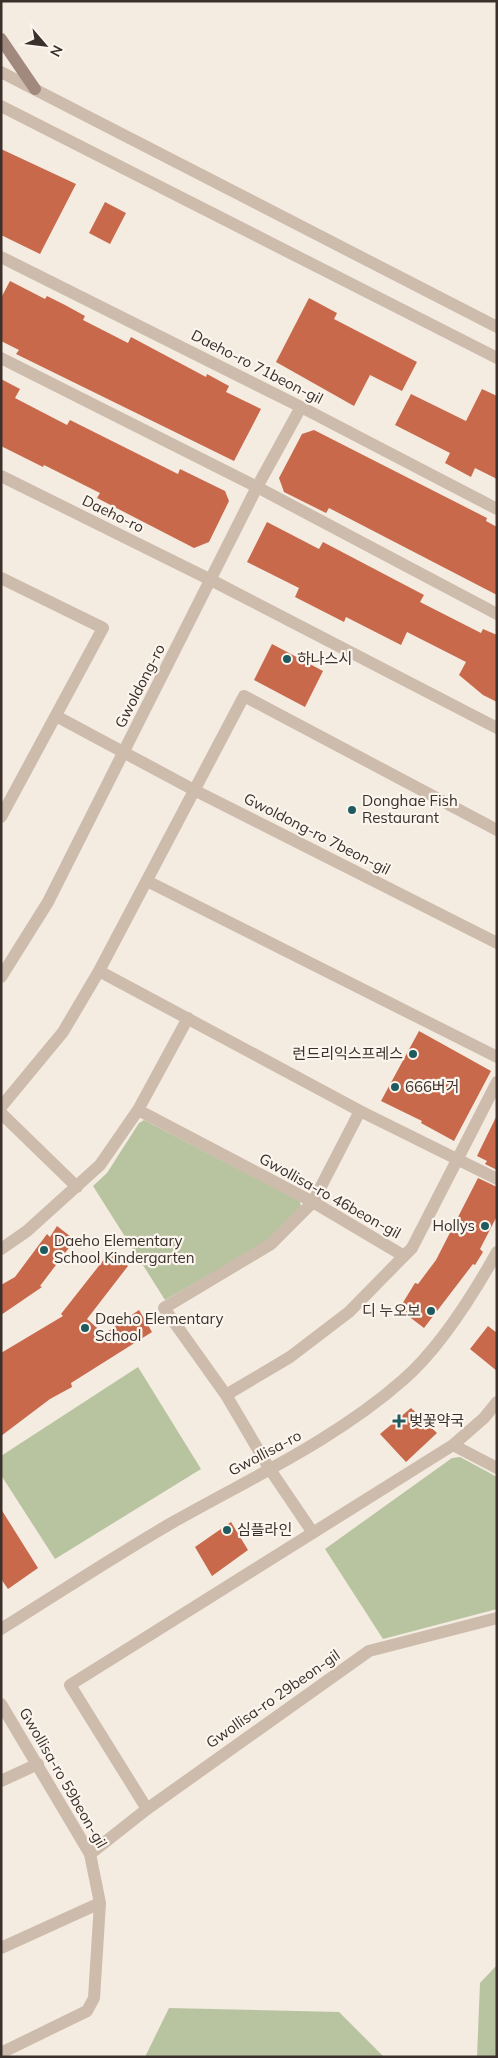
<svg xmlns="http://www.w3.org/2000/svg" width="498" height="2058" font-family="Mulish,'Noto Sans KR',sans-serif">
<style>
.green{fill:#b8c4a0}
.building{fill:#c8694b}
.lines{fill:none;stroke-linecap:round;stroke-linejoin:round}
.minor{stroke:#cdbbac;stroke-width:12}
.tertiary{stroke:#cdbbac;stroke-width:12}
.secondary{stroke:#a18a7d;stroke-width:12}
.poi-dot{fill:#1f5a5e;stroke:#fbf5ee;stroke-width:2}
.labels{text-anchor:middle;stroke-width:4.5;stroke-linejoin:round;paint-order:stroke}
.street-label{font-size:15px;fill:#3b302b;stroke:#fbf5ee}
.poi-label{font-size:15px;fill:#3b302b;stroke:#fbf5ee;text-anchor:start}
</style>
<rect width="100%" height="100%" fill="#f4ebe1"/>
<!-- green -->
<path class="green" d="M144,1120L300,1201L301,1207L266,1242L165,1300L93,1186L107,1173L139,1123Z
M138,1367L201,1469L55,1559L1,1475V1456Z
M460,1457L497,1477V1609L383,1639L325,1549L452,1458Z
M497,1965V2057H477L480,1983Z
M169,2008L339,2012L384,2057H145Z"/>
<!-- building -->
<path class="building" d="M1,149L76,184L40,254L1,235Z
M105,202L126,213L110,244L89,233Z
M10,281L45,299L47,296L65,305L85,316L83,320L128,343L131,337L206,377L207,374L229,386L226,392L261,409L234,461L16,354L19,350L1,341V298Z
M309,298L337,313L334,319L417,362L402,391L370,375L354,406L276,362Z
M1,379L20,389L15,398L67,425L70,420L178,474L180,469L225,491L229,501L209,542L194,548L97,498L100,493L44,465L43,467L1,446Z
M482,389L497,396V479L475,468L471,477L445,463L450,453L395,425L411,394L466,421Z
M314,430L487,518L486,521L497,527V595L329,508L326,513L284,492L279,478L302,434Z
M267,522L319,549L323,542L424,595L420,602L481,633L483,629L497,635V702L483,695L459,675L466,662L407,632L401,645L346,617L344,622L295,597L299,588L247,562Z
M272,644L323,671L305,707L254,680Z
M419,1031L491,1071L454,1141L421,1123L422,1121L381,1101Z
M497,1115V1170L485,1164L487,1161L477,1156Z
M478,1178L497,1187V1216L480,1249L483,1252L475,1265L473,1264L424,1328L399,1309L415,1283L418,1284L436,1260Z
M57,1226L75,1240L40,1286L42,1287L1,1315V1285L15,1277L47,1234L50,1237Z
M109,1253L128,1266L87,1319L104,1334L139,1310L152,1332L71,1383L72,1387L50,1399L1,1436V1353L63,1316L61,1314Z
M488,1326L497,1333V1371L470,1349Z
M411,1408L437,1433L406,1462L380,1434Z
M1,1509L38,1568L8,1589L1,1579Z
M231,1522L248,1550L212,1576L195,1547Z"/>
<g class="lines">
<!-- minor -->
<path class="minor" d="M1,257L301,407L497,509
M1,358L257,487L497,614
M1,578L103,628L1,817
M56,716L194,790L497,943
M147,881L497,1057
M99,971L360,1111L497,1179
M1,1107L63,1032L99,971L244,696L497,830
M138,1110L188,1018
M1,1113L77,1187
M1,1249L27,1231L100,1165L138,1110L313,1202L404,1256L349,1312L290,1357L226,1395L269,1468L313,1533
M404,1256L412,1248L497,1082
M226,1395L164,1308L271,1244L313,1202L360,1111
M497,1402L484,1418L453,1445L497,1468
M1,1704L90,1854L100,1903L94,1998L87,2011L1,2053
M1,1781L38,1764
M147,1809L70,1685L453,1445
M90,1854L147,1809L369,1651L497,1618
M1,1948L100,1903"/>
<!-- tertiary -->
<path class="tertiary" d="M1,72L497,327
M1,106L497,358
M1,476L211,580L497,728
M1,977L48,902L257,487L301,407
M1,1629C59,1593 116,1555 175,1521C253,1477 336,1439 403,1380C440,1348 473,1295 497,1252"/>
<!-- secondary -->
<path class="secondary" d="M1,39L35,89"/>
</g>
<!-- markers -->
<g class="poi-dot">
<circle cx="287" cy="659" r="5"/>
<circle cx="352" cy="810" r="5"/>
<circle cx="413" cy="1054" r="5"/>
<circle cx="395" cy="1087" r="5"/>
<circle cx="485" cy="1226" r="5"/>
<circle cx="44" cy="1250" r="5"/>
<circle cx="431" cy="1311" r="5"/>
<circle cx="85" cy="1328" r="5"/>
<path d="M396.5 1413.5h5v5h5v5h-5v5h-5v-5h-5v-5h5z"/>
<circle cx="227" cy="1530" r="5"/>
</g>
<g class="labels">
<!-- street labels -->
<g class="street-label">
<text transform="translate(257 367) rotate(27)" y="5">Daeho-ro 71beon-gil</text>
<text transform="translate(113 514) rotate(26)" y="5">Daeho-ro</text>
<text transform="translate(140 686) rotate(-63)" y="5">Gwoldong-ro</text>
<text transform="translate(317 834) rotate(27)" y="5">Gwoldong-ro 7beon-gil</text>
<text transform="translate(330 1196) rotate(29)" y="5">Gwollisa-ro 46beon-gil</text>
<text transform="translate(265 1453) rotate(-28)" y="5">Gwollisa-ro</text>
<text transform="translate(273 1699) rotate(-35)" y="5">Gwollisa-ro 29beon-gil</text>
<text transform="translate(63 1778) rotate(60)" y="5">Gwollisa-ro 59beon-gil</text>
</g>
<!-- poi labels -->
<g class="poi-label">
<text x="297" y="664">하나스시</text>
<text x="362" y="806">Donghae Fish<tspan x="362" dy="17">Restaurant</tspan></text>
<text x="403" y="1059" text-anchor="end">런드리익스프레스</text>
<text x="405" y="1092">666버거</text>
<text x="475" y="1231" text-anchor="end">Hollys</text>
<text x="54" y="1246">Daeho Elementary<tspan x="54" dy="17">School Kindergarten</tspan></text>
<text x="421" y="1316" text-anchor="end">디 누오보</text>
<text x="95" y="1324">Daeho Elementary<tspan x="95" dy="17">School</tspan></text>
<text x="409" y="1426">벚꽃약국</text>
<text x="237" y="1535">심플라인</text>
</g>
</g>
<!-- border -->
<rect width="498" height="2058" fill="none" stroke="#3b302b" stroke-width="5"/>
<!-- north arrow -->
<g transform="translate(45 45) rotate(118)" stroke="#fbf5ee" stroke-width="4" paint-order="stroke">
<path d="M0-4L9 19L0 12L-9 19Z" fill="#3b302b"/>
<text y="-8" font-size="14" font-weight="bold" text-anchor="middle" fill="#3b302b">N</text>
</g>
</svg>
